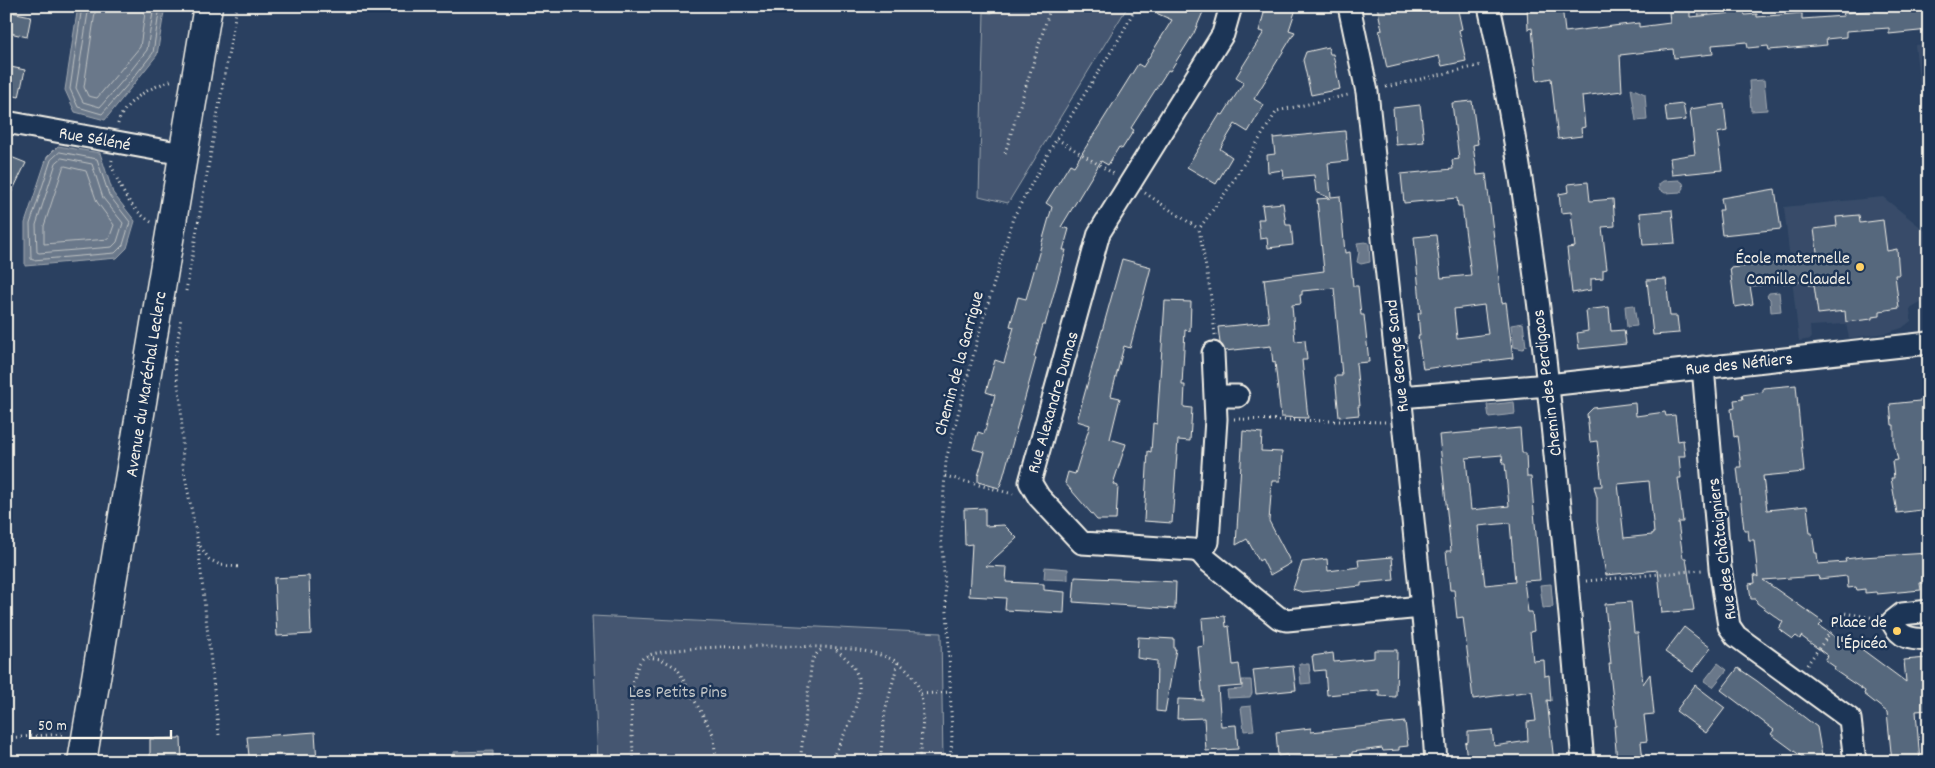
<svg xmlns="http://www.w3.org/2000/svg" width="1935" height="768" font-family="Dekko,sans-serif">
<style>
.built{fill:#374c69}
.green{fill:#445771;stroke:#9ca4ac}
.water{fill:#6a788a;stroke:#a1a8b0}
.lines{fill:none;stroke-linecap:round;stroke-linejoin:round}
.shore{stroke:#bdc1c2;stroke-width:1}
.building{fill:#56677d;stroke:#f4f1e8;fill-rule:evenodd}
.minor-casing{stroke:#f4f1e8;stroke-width:25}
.major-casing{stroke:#f4f1e8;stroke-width:31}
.path{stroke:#f4f1e8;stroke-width:3;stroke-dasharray:1 4;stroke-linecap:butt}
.minor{stroke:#1d3557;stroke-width:21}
.major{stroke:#1d3557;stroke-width:28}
.poi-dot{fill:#ffd166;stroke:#1d3557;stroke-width:2}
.labels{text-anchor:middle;stroke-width:5;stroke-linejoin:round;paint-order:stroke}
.street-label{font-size:18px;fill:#f4f1e8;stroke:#1d3557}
.poi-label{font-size:18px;fill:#f4f1e8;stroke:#1d3557;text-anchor:end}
.park-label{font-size:18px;fill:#bfc3c4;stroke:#1d3557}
</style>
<rect width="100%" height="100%" fill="#2a4060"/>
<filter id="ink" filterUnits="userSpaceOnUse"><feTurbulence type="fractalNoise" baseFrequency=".02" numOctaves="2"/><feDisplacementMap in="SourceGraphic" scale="10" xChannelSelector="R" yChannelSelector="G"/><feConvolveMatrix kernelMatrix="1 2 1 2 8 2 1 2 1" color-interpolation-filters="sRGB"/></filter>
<g filter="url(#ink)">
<!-- built -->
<path class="built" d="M1929,44V168L1915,45Z
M1883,197L1929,234V303L1924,301L1910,309L1911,321L1902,328L1886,333L1849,338L1846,324L1810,326L1811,339L1799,341L1784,207Z"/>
<!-- green -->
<path class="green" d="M993,6H1128L1008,203L979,196L984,12L992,13Z
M592,616L941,633L943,762H598Z"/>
<!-- water -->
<path class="water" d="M78,6H165L157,55L105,120L75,112L65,90Z
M1698,6H1708L1710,27L1699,28Z
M1764,80L1767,110L1751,111L1749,81Z
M1631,88L1645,94L1647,120L1636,121Z
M58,146L100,153L113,193L135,221L127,248L117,258L25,266V223L47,157Z
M1679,180L1683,183L1684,188L1681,192L1665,193L1659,189V184L1663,181Z
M1365,242L1369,243L1370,262L1361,264L1357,262L1359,252L1357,243Z
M1779,292L1781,311L1771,312L1770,299L1767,296L1769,293Z
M1634,305L1637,326L1627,327L1625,306Z
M1523,323L1526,346L1523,349L1514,347L1511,325Z
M1514,402L1515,414L1489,417L1487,405Z
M1045,567L1068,569V580L1044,579Z
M1551,584L1553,607L1543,608L1540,585Z
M1718,663L1727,670L1713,687L1704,681Z
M1309,664L1311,683L1301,684L1299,664Z
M1242,680H1251L1252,693L1250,697L1228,698L1227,690L1242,689Z
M1251,706L1254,730L1244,731L1241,707Z
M493,751V762H453V752Z"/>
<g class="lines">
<!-- shore -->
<path class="shore" d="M82,6L70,89L78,107L102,114L130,82L153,53L160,6
M89,6L76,88L83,102L100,107L125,78L147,50L154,6
M96,6L84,87L88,96L97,98L140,47L146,6
M60,152L97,159L109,195L130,222L123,245L115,253L33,260L31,259L30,224L51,160Z
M62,158L92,164L103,198L123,223L117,242L112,247L39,253L37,252L36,225L56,163Z
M65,166L86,171L97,202L114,225L109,239L44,244V226L63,168Z"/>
</g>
<!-- building -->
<path class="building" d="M1140,6H1191L1203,12L1194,33L1170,71L1168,70L1131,128L1134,130L1122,149L1119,147L1108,165L1101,161L1061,227L1069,229L1063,250H1066L1045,325H1043L1034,357L1036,358L1002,481L999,488L978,482V476L985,452L973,449L978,432L984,434L995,395L986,392L995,360L1004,363L1014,327L1010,326L1018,297L1026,299L1052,207L1046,203L1070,164L1074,166L1138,64L1143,67L1172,20Z
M1266,6H1297L1289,30L1295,32L1254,99L1264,105L1248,132L1235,124L1220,149L1232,157L1216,184L1187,167L1220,114L1223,115L1244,82L1236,77L1264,32L1259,31Z
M1377,6H1457L1462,29L1459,30L1466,61L1442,66L1439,56L1387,68L1379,31L1382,30Z
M1527,6H1562L1565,32L1621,25L1639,23V27L1670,23L1669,12L1690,10V17L1744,12L1745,15L1757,14V17L1802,13V19L1844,16L1843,13L1887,9V6H1922V9L1929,8V30L1889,34V28L1846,31V37L1826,39L1827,45L1769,50L1768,46L1748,48L1747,42L1712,45L1713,54L1674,58L1673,49L1620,55L1622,91L1582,96L1585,127L1581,128L1582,136L1558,139L1551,78L1537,81L1532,28L1528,29Z
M6,11L31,16L27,37L6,32Z
M1328,47L1330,54H1333L1340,89L1311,95L1303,60L1306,52Z
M6,66L25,70L19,97L6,94Z
M1472,101L1478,144L1473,145L1477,175L1486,174L1502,303L1506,302L1513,358L1423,369L1418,336H1420L1418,313H1421L1414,237L1436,235L1441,278L1471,275L1462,206H1458L1457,198L1404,203L1401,174L1453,169L1452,160L1459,159L1452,103ZM1484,305L1488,334L1457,338L1454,309Z
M1683,104L1686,120L1667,122L1665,106Z
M1724,104L1727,131L1717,133L1722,170L1672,175L1670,158L1695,154L1690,109Z
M1420,105L1424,142L1396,145L1393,108Z
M1345,131L1348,161L1328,163L1331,197L1340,196L1345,253L1350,252L1353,286H1358L1361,315H1364L1369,362L1356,363L1360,406H1358L1359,415L1339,417L1335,376H1342L1334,288L1302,291V295H1300L1301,304L1292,305L1295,341L1305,340L1307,360H1302L1308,418L1281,417L1275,362L1273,363L1271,346L1225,351L1220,343L1218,327L1269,322L1264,279L1324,271L1317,199L1330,198L1316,192L1314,175L1284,178L1283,170L1268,172L1267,155L1275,154L1273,138Z
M6,155L26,163L6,204Z
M1588,182L1590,201L1613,199L1615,226L1602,227L1607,269L1603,270V278L1591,279V290L1572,293L1567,248L1575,247L1571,212L1561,213L1559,194L1569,192L1568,184Z
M1775,189L1781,229L1722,235L1719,210H1723L1721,198Z
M1283,203L1286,225H1291L1293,245L1268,248L1267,238L1260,239L1258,219H1264L1262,205Z
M1672,210L1675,243L1643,245L1640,213Z
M1859,215L1860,223L1883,220L1887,251L1897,249L1899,275H1895L1899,308L1880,311V316L1872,317V319L1846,322L1845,311L1818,314L1814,285H1809V281L1750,286L1753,304L1735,307L1730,268L1818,259L1814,229L1837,226L1836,217Z
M1122,259L1151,267L1130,348L1124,346L1111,396L1120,398L1110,439L1126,444L1113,484L1118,486L1116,520H1097L1065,483L1068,472L1075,474L1090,425L1077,421Z
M1666,279L1670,316H1677L1679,333L1653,335L1647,280Z
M1165,301L1191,302L1190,331L1185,330L1182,385H1185L1184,407L1192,408L1190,441L1178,440L1172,523L1144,521L1148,451L1151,452L1153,423L1157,424Z
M1609,307L1611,331L1624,330L1626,344L1579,349L1577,333L1588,331L1586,310Z
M1796,385L1804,472L1763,476L1767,510L1807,506L1810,533H1812L1815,553H1817L1818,564L1846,562L1845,559L1862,557L1929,553V583H1920L1921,590L1877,594L1876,592L1865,593V589L1857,590L1856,587L1848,588L1847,576L1819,579L1818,576L1763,580L1823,622L1819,626L1844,643L1848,639L1906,682L1904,660L1927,658L1929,710L1916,711L1920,762H1892L1887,712L1864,694L1865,691L1834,670L1835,667L1825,660L1828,656L1801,636L1800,639L1796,636L1793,639L1779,629L1783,622L1757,603L1756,599H1751L1749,584L1755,583L1754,574L1758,577L1754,540H1749L1748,530H1744L1737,467H1741L1737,436L1734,437L1731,409L1735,408L1734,400L1743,399L1742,395L1763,392V388Z
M1929,400V453H1926L1929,480V509L1897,513L1891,478H1894L1892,461L1898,460L1894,443V425H1892L1890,404Z
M1635,403L1636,416L1665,412L1666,416L1675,415L1678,441L1683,440L1685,456H1679L1681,478H1678L1683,522H1678L1683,558H1686L1694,610L1662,613L1658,570L1606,575L1597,522V498L1594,486H1602L1597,441L1590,442L1587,414L1593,408ZM1649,481L1654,533H1652V535L1624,538L1618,484Z
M1520,428L1522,453H1526L1527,477H1531L1540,580L1524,581L1528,612H1532L1534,631L1530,632L1533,661L1544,660L1545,676L1549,675L1551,701L1547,700L1554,762H1470V758L1467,759L1465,743L1468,742V732L1492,730L1494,746L1528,741L1527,722L1536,721L1532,691L1473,699L1463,617L1457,618L1454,590H1450L1446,551H1451L1439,435ZM1502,455L1503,464H1505L1509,506L1471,510L1466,458ZM1510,523L1515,582L1485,585L1478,526Z
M1243,431L1262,433L1261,451L1282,452L1280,481H1272L1269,521L1291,563L1270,575L1262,559L1259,561L1247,539L1236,545Z
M985,508V526L1004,525L1017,538L986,566L1007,567L1006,582L1044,584V590L1065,592L1064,613L1005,610L1006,598L969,596L972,544L965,545L964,509Z
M1392,557L1394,580L1361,583V586L1302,592L1293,589L1302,562L1327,559L1328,571L1359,567L1358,560Z
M309,576L311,634L277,636L274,578Z
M1075,577L1176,582L1175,609L1073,602Z
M1631,602L1634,633H1638L1643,684L1650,674L1654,714L1644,715L1647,741L1641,742L1643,760L1617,762L1614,726H1616L1609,664H1611L1605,604Z
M1225,616L1226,627L1229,626L1233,665L1239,664L1242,686L1218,688L1221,726L1236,725L1238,749L1206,751L1204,718L1177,719L1178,699L1203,700L1198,647L1204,646L1202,618Z
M1684,627L1711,648L1693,672L1665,652Z
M1138,637L1174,639V649H1176L1165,712L1156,711L1157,661L1137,658Z
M1374,650H1397L1396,697L1379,696V690L1327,695L1325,670L1314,671L1312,656L1333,653L1334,662L1374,658Z
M1293,666L1296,690L1256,694L1253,670Z
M1738,668L1757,681L1817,727L1823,762H1809L1771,734L1774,730L1721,690Z
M1695,685L1725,708L1706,733L1676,711Z
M1405,722L1408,746L1399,747V750L1383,751L1382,748L1352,752V755L1335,757V753L1288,759L1287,755L1278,756L1276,732L1311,728V732Z
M315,732L317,762H285L284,754L249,756L247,737Z
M181,738L182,762H150V739Z"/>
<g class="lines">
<!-- minor casing -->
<g class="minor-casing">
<path id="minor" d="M1231,6L1223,34L1099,233L1030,482L1039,497L1082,543L1193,550L1200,552L1207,560L1279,618L1287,620L1421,607
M1349,6L1367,92L1403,422L1432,706L1436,762
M1489,6C1543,253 1560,510 1583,762
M6,122L183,154
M1703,367L1720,568L1729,626L1736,636L1850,719L1855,762
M1216,396H1238
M1400,397L1548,385L1929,343
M1200,552L1208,542L1216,419L1213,353
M1929,611L1902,614L1892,622C1901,639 1910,639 1929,640"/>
</g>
<!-- major casing -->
<g class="major-casing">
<path id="major" d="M82,762L208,6"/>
</g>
<!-- path -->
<path class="path" d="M1386,87L1482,65
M118,124C124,100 151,87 173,80
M1057,139L1114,174
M1005,153L1051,6
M112,160L111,164C121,189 128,207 151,222
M1145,193L1199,229
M186,291L237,6
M1215,335L1210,290L1199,229L1228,189L1277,111L1348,95
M174,359L181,403L183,466L198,543L209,559L220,565L240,567
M175,361L181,317
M1234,419L1385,422
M945,476L1013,494
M198,545L219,735
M1586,581L1702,570
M648,657L661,659L677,668L714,736L715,753L709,762
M1807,665L1844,613L1875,618
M921,694L951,692
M6,738L64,734
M634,762C632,739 626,675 643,658C660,643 837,644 864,651C883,655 902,660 913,677C929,700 921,735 919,762
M800,762L812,660L818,652L824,648
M830,762C840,743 865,699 858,678C855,665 844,656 834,648
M880,762L885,712L898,662
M950,762L952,738L948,626L941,534L946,460L977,341L1013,218L1050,150L1122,34L1136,6"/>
<!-- minor -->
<use href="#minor" class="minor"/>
<!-- major -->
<use href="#major" class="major"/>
</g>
</g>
<!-- markers -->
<g class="poi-dot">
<circle cx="1860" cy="267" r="5"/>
<circle cx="1897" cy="631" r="5"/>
</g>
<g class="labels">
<!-- street labels -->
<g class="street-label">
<text transform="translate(95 138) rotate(10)" y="6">Rue Séléné</text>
<text transform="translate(1396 356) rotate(-96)" y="6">Rue George Sand</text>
<text transform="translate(958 363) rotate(-75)" y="6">Chemin de la Garrigue</text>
<text transform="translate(1739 363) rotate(-6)" y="6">Rue des Néfliers</text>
<text transform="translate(1546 383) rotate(-97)" y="6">Chemin des Perdigaos</text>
<text transform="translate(145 384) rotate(-81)" y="6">Avenue du Maréchal Leclerc</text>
<text transform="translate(1052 402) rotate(-74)" y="6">Rue Alexandre Dumas</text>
<text transform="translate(1721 549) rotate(-97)" y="6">Rue des Châtaigniers</text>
</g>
<!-- poi labels -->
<g class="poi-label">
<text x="1850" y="263">École maternelle<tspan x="1850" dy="21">Camille Claudel</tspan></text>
<text x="1887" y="627">Place de<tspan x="1887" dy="21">l'Épicéa</tspan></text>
</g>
<!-- park labels -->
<g class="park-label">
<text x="678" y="697">Les Petits Pins</text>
</g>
</g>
<!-- margin -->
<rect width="1935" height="768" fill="none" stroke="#1d3557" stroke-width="25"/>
<rect x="12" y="12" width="1910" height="743" fill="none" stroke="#f4f1e8" stroke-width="2" filter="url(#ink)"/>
<!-- scale -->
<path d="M30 730v8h141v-8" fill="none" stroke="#f4f1e8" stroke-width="2.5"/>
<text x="38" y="730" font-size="15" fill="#f4f1e8" stroke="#1d3557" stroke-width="4" paint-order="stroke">50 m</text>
</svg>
